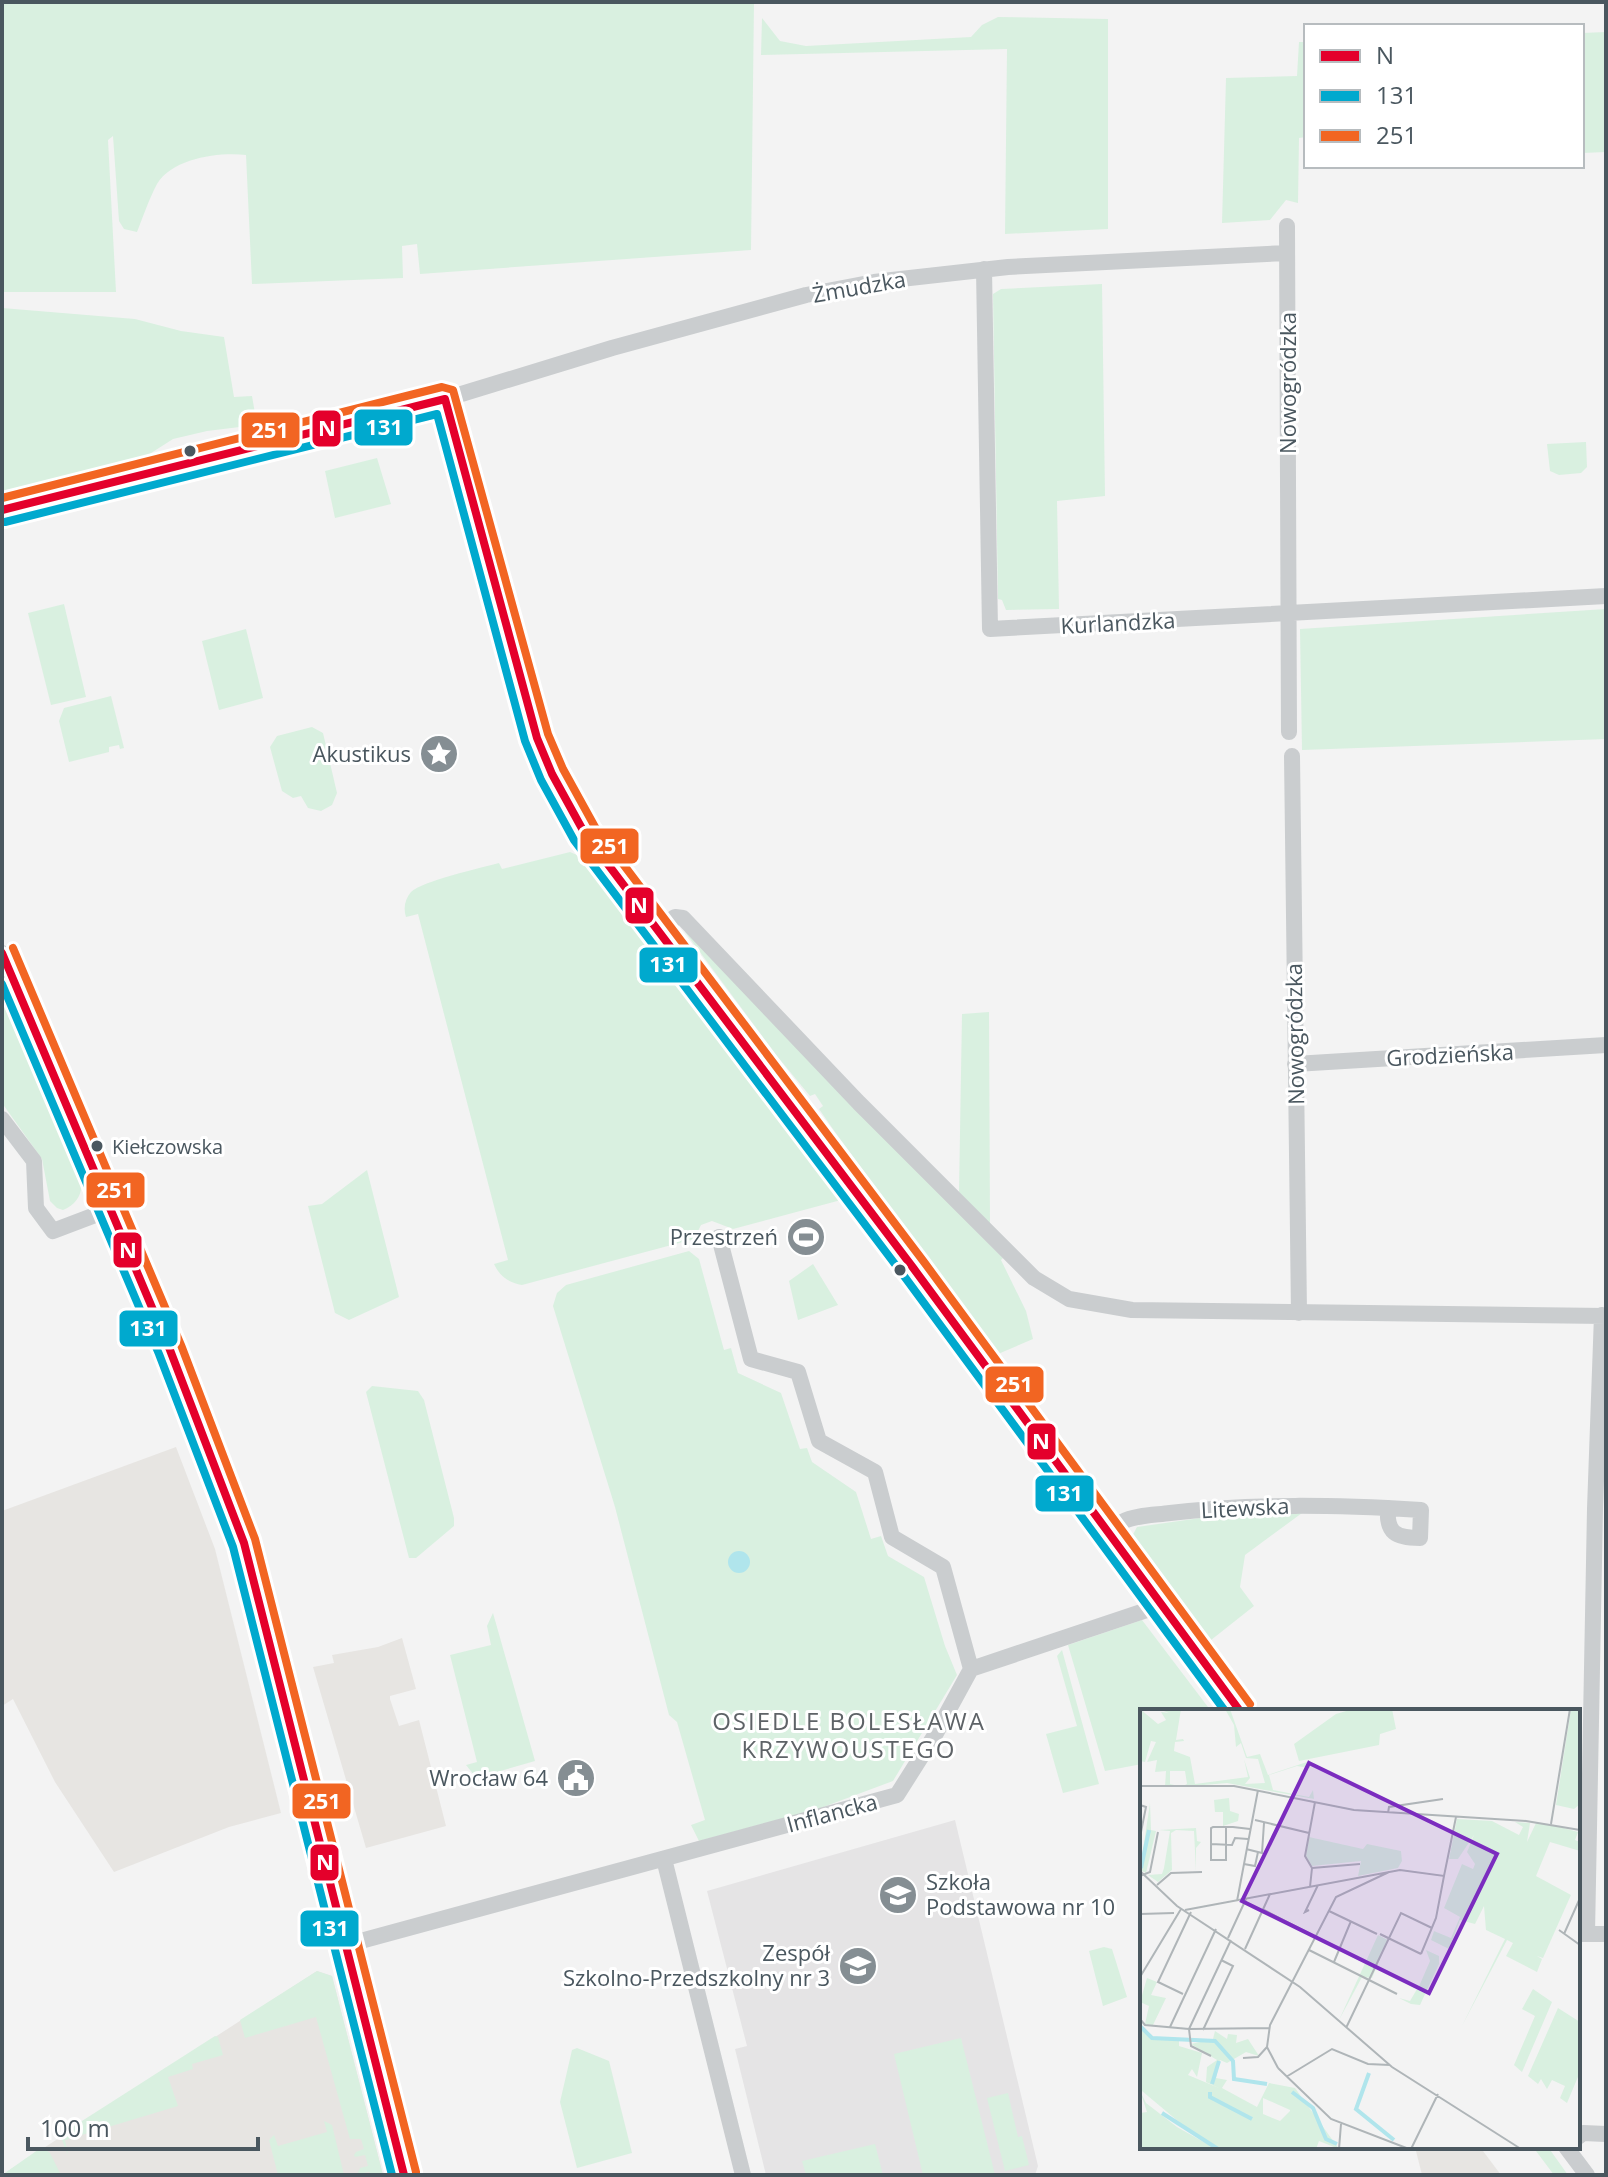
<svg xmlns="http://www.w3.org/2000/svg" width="1608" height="2177" font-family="'Open Sans',sans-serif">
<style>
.commercial{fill:#e7e5e2}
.education{fill:#e5e4e5}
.green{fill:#d9f0e0}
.water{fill:#b0e5ec}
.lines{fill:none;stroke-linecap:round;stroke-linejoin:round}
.stream{stroke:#b0e5ec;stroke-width:5}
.minor{stroke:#cacdcf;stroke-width:16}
.bus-1-casing{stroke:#fff;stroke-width:14}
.bus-2-casing{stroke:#fff;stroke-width:14}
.bus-3-casing{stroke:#fff;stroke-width:14}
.bus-1{stroke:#e4002b;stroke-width:8}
.bus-2{stroke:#00a9ce;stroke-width:8}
.bus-3{stroke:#f26522;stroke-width:8}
.bus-dot{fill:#4a575f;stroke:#fff;stroke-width:3}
.labels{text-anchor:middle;stroke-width:6;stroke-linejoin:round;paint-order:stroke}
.bus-label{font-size:20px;fill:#4a575f;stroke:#fff;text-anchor:start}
.street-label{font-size:22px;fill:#4a575f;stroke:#fff}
.poi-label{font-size:22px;fill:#4a575f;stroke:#fff;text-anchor:end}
.neighbourhood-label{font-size:24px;letter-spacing:2px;fill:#5e6367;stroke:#fff}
.inset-river{fill:none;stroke:#b0e5ec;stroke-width:4}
.inset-road{fill:none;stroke:#afb5b8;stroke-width:2}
.view{fill:#7b2cbf;fill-opacity:0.15;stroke:#7b2cbf;stroke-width:4}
.inset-edge{fill:none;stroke:#4a575f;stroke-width:4}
.line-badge{stroke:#fff;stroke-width:3}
.badge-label{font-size:22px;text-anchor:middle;font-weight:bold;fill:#fff}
</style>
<rect width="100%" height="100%" fill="#f3f3f3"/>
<!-- commercial -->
<path class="commercial" d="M176,1447L215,1549L281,1813L229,1827L114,1872L55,1782L13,1699L2,1706V1511Z
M402,1638L416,1689L390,1696V1699L399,1726L419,1720L446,1826L366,1848L313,1667L334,1663L332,1655L378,1647Z
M317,1971L332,1976L383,2175H2Z
M1415,2147H1480L1501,2175H1422Z"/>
<!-- education -->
<path class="education" d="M955,1820L1038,2166L1035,2175H766L735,2049L747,2046L707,1891Z"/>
<!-- green -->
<path class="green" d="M2,2H754L751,250L420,274L417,244L402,246L403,278L252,284L246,155C219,152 173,158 157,184C149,199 143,217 137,232L124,229L119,221L113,136L108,140L116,292H2Z
M998,17L1108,19V229L1005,234L1007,49L761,55L762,18L780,41L806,46L971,37L982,25Z
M1606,32V152L1582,153V33Z
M1299,42H1306V137L1299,138L1298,203L1286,200L1270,220L1222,223L1226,78L1297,76Z
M1102,284L1105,496L1057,501L1059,609L1006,610L1002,600L998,599L993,294L1001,289Z
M2,308L135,319L181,331L224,337L234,397L252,396L257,425L207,431L173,439L148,455L2,494Z
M1586,442L1587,467L1581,473L1559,475L1550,471L1547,444Z
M377,458L391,504L335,518L325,471Z
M64,604L86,697L51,705L28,613Z
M1606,609V739L1302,750L1300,629Z
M246,629L263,698L219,710L202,641Z
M111,696L124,748L120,749L119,745L109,747V752L69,762L59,721L64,708Z
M312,727L323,733L337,793L332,805L321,811L308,808L301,796L293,798L282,791L270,747L277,736Z
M570,852L584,858L841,1200L733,1229L712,1221L701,1225L694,1239L522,1285C508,1282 500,1277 494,1264L508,1260L418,914L406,917C403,908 405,899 411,892C422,881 481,868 499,863L502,869Z
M685,932L696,936L814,1064L1003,1258L1001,1260L1026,1311L1033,1339L998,1354L835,1132L819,1109L823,1106L815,1094L810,1096L777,1056Z
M2,1000L22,1048L27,1047L39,1066L81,1182C83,1195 75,1205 63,1210L57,1208L50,1201L42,1159L2,1103Z
M989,1012L990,1227L959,1192L962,1014Z
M367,1170L399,1297L349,1320L335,1313L308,1206L322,1204Z
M689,1251L699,1259L724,1350L731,1348L738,1373L781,1393L800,1449L807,1448L812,1462L856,1492L871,1539L881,1536L888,1556L924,1577L945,1646L957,1675L893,1781L818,1809L699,1841L691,1825L705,1820L677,1722L669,1715L615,1507L553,1306L557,1293L566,1285Z
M813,1264L838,1305L798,1320L789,1281Z
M372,1386L418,1391L424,1400L454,1518V1526L416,1558H409L366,1392Z
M1302,1513L1245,1555L1240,1587L1254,1606L1206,1644L1130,1540L1137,1527L1228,1514Z
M493,1613L535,1761L480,1777L474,1775L466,1765L477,1762L450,1655L491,1645L487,1626Z
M1142,1620L1211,1711H1142V1764L1105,1771L1068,1645Z
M1062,1650L1099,1784L1063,1793L1046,1734L1077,1726L1057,1656Z
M1104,1947L1112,1949L1127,1997L1103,2006L1089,1951Z
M317,1971L332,1976L383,2175H371L369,2172L359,2174L358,2172L360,2168L368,2166L365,2155L355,2157L354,2155L356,2152L364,2149L361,2139H350L316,2017L245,2038L240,2020Z
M215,2036L218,2037L223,2055L192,2064L193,2069L168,2077L178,2106L65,2140L68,2155L60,2135Z
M961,2038L995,2175H923L894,2054Z
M577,2048L609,2061L632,2153L577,2168L560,2102L572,2050Z
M1008,2093L1018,2137L1022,2136L1029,2165L1005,2171L987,2098Z
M324,2121L332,2125L344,2175H278L269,2140L274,2135L278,2146L327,2132Z
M875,2144L883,2175H806L802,2161Z
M42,2147L50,2153L61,2175H2Z
M1533,2147H1548L1568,2175H1554Z"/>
<!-- water -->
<path class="water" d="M728 1562a11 11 0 1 1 22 0a11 11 0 1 1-22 0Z"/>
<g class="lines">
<!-- stream -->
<path class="stream" d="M340,1981L388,2175"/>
<!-- minor -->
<path class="minor" d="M1287,226L1289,732
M984,269L990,629L1606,596
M445,399L612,348L806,295L874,282L1008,267L1287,253
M2,510L445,399L537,738L552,774L585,834L914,1269L1240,1711
M1292,756L1299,1313
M657,930L675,917L683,918L859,1103L1034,1278L1069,1299L1132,1310L1606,1316
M2,953L170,1350L244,1543L404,2175
M1295,1064L1606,1045
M2,1119L34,1161L36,1208L53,1231L111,1209
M719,1237L751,1359L798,1372L819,1441L875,1472L892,1537L943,1567L971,1669
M1107,1533C1112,1529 1117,1524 1122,1522C1135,1515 1156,1515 1170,1513C1254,1503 1337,1505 1421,1510L1420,1538C1396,1538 1386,1533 1388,1508
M664,1859L743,2175
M1580,1934H1606
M1587,1934L1595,1509L1602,1315
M346,1945L897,1795L935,1735L971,1669L1150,1609L1159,1602
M1578,2137L1583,2133L1606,2134
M1566,2147L1587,2175"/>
<!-- bus-1 casing -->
<g class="bus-1-casing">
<path id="bus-1" d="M2,510L445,399L537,738L552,774L585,834L914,1269L1240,1711
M2,953L170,1350L244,1543L404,2175"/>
</g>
<!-- bus-2 casing -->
<g class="bus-2-casing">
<path id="bus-2" d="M5,522L437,414L525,741L541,780L574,840L904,1276L1225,1711
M2,984L159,1354L233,1547L392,2175"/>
</g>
<!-- bus-3 casing -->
<g class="bus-3-casing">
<path id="bus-3" d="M2,498L442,387L453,390L548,734L563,769L595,827L924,1262L1250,1704
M13,948L181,1345L255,1539L416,2172"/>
</g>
<!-- bus-1 -->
<use href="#bus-1" class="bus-1"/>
<!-- bus-2 -->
<use href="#bus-2" class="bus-2"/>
<!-- bus-3 -->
<use href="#bus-3" class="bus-3"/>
</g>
<!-- icons -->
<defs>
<g id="sight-disc" transform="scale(2)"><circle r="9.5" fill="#858e93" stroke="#fff"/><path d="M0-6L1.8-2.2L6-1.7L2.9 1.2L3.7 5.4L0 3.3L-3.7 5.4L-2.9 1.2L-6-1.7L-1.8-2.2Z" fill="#fff"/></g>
<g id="stadium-disc" transform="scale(2)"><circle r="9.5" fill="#858e93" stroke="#fff"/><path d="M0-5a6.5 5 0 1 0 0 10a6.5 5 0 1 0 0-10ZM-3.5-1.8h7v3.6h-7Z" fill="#fff"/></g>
<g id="civic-disc" transform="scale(2)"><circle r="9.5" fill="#858e93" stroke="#fff"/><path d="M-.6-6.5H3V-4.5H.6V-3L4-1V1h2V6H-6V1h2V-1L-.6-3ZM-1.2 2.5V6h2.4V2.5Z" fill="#fff"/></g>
<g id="school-disc" transform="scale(2)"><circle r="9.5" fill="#858e93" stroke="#fff"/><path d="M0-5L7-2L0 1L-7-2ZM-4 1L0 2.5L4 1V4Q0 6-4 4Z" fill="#fff"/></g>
</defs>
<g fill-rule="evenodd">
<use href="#sight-disc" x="439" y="754"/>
<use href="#stadium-disc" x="806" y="1237"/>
<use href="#civic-disc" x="576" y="1778"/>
<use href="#school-disc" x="898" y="1895"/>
<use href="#school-disc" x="858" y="1966"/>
</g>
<!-- markers -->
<g class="bus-dot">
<circle cx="190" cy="451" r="7"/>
<circle cx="97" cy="1146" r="7"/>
<circle cx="900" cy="1270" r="7"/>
</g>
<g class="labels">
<!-- bus labels -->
<g class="bus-label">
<text x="112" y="1154">Kiełczowska</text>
</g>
<!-- street labels -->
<g class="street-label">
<text transform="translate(859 287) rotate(-10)" y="8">Żmudzka</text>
<text transform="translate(1288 383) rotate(-90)" y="8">Nowogródzka</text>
<text transform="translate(1118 623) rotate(-3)" y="8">Kurlandzka</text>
<text transform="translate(1295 1034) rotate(-91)" y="8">Nowogródzka</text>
<text transform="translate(1450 1055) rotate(-3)" y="8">Grodzieńska</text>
<text transform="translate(1245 1508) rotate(-3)" y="8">Litewska</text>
<text transform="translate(832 1813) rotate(-15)" y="8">Inflancka</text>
</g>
<!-- poi labels -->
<g class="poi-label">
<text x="411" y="762">Akustikus</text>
<text x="778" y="1245">Przestrzeń</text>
<text x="548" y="1786">Wrocław 64</text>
<text x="926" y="1890" text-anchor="start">Szkoła<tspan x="926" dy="25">Podstawowa nr 10</tspan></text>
<text x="830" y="1961">Zespół<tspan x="830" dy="25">Szkolno-Przedszkolny nr 3</tspan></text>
</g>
<!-- neighbourhood labels -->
<g class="neighbourhood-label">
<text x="849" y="1730">OSIEDLE BOLESŁAWA<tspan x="849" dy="28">KRZYWOUSTEGO</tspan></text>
</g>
</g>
<!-- overview -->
<g transform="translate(1140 1709)">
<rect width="440" height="440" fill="#f3f3f3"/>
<path d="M0,0L18,15L26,11L21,3L29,4L21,1L41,0L36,31L43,30L44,32L35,33L34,42L50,48L55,75L108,68L104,50L110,69L105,75L125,74L118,50L106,49L101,34L96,38L94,16L85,0H90L107,48L120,45L128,66L167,53L170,54V59L157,57L129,66L133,81L169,88L173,81L174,90L87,74L41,78L47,75L45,62H30V75L38,77L25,78L26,62L15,63L17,51L7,53L16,33L11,32L5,53L0,52ZM213,0H252L256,20L240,25L239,36L159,52L154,35L196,5ZM431,0H440V95L434,100L416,96ZM89,89L90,102L99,105L98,112L83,117V103H75L74,91ZM10,94L11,121L16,122L6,164L0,161ZM317,110L352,112L379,126L383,118L375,113L390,114L387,133L396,114L420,118L438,123L435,131L440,133V142L410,133L396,167L431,186L403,249L397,247L402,250L397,263L366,247L373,234L367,231L322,317L365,230L346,221L344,197L335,215L320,211L309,240L291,231L294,222L311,229L320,208L304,199L322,155L333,160L335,155L327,143L334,126L318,150H309ZM56,119L57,132L61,133L56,139V162L54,122L36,121L31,124L32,161L18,173L8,166L22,165L24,159L30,122L19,121ZM169,128L223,140L227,135L261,142L262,152L258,159L218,167L221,152L172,157L166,147ZM238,226L248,231L232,269L222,268L199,311ZM286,241L299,247V255L280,296L271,295L259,289L270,292L280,275L290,252ZM7,269L17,273L11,286L26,289L13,316L5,315L9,297L0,293ZM393,280L412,293L382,363L374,356L395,307L382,300ZM418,299L440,313V363L427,394L420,389L425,377L412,371L407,380L401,370L398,375L388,367ZM0,314L13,329L39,331V337L62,344L57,368L52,360L48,366L79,379L66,373L67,358L77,351L51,335L73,330L75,322L87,330L88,325L97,326L96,334L108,330L119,347L106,343L87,354L80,351L76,369L87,371L82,379L117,398L129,374L155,379L199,440L179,432L176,440H81L45,418L2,382ZM123,389L150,401V402L140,412L123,405ZM0,382L6,394L37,418L76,440H0V404L7,403Z" fill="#d9f0e0" fill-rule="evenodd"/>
<path class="inset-river" d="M1,159L9,121M1,318L12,329L75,332L93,352L94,370L127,375M229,364L216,400L254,431M72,375L79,352M70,383V388L112,410M152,383L173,399L186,430L197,435M22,404L78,440"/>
<path class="inset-road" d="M0,77H94L214,101L386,112L440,121M0,96L6,98L0,128M248,104L249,98L303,90M115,111L169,124M411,115L430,0M86,118V151H71V119L73,118H93L110,120M71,135L92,136L95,129L108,130M106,140L122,144L124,114M104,155L115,157L118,143M172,159L220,155M0,162L37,197L160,278L252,358L381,440M0,167L10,163L18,123M17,176L31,164L62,163M170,178L172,159L165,147L175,93M97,192L118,81M45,201L260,161L304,167L316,108M124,201L176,228M169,201L165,203L178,176M189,202L237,225M0,205L34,204M419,221L440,236M240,225L281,245M424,225L440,189M88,229L106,190M105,240L130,185M169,241L257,285M281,245L296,209L304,167M194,253L211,212M0,268L41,200M43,285L18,273L51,203M0,310L5,316L49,320L130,319M30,318L76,220M206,319L261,204L292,219M63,321L93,257L81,251M71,347L51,337L49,320L91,231M103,349L118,348L127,338M138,359L127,338L130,316L196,188L249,163M138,359L191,410L269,440M146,368L192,340L228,355L250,356M199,440L201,415M271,440L298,385"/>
<path class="view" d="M169,54L357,145L289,284L102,192Z"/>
<rect width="440" height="440" class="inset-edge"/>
</g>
<g class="line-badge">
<rect x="353" y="408" width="61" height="39" rx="8" fill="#00a9ce"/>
<rect x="311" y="409" width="31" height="39" rx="8" fill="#e4002b"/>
<rect x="240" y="411" width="61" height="38" rx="8" fill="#f26522"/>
<rect x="579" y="827" width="61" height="38" rx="8" fill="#f26522"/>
<rect x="624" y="886" width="31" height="39" rx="8" fill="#e4002b"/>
<rect x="638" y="946" width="61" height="38" rx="8" fill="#00a9ce"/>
<rect x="85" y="1171" width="61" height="38" rx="8" fill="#f26522"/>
<rect x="112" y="1231" width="31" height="38" rx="8" fill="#e4002b"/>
<rect x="118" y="1309" width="61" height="39" rx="8" fill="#00a9ce"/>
<rect x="984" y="1365" width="61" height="39" rx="8" fill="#f26522"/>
<rect x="1026" y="1422" width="31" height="39" rx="8" fill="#e4002b"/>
<rect x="1034" y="1474" width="61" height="39" rx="8" fill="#00a9ce"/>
<rect x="291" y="1782" width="61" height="38" rx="8" fill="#f26522"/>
<rect x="309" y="1843" width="31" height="39" rx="8" fill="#e4002b"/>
<rect x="299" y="1909" width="61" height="39" rx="8" fill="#00a9ce"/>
</g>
<g class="badge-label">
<text x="384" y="435">131</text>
<text x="327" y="436">N</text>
<text x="270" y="438">251</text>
<text x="610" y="854">251</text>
<text x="639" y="913">N</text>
<text x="668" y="972">131</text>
<text x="115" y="1198">251</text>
<text x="128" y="1258">N</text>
<text x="148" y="1336">131</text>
<text x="1014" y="1392">251</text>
<text x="1041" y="1449">N</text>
<text x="1064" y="1501">131</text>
<text x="322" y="1809">251</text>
<text x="325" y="1870">N</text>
<text x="330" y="1936">131</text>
</g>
<!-- border -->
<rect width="1608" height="2177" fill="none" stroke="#4a575f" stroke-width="8"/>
<!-- legend -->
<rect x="1304" y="24" width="280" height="144" fill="#ffffff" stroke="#b7bcbf" stroke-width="2"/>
<rect x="1320" y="50" width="40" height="12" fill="#e4002b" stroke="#b7bcbf" stroke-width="2"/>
<text x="1376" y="64" font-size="24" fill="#4a575f">N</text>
<rect x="1320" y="90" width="40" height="12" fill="#00a9ce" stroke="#b7bcbf" stroke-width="2"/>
<text x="1376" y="104" font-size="24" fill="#4a575f">131</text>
<rect x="1320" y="130" width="40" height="12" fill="#f26522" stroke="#b7bcbf" stroke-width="2"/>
<text x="1376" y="144" font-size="24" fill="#4a575f">251</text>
<!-- scale -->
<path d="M28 2137v12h230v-12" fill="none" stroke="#4a575f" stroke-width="4"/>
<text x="40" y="2137" font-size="24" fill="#4a575f" stroke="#ffffff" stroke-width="6" paint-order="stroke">100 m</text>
</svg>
